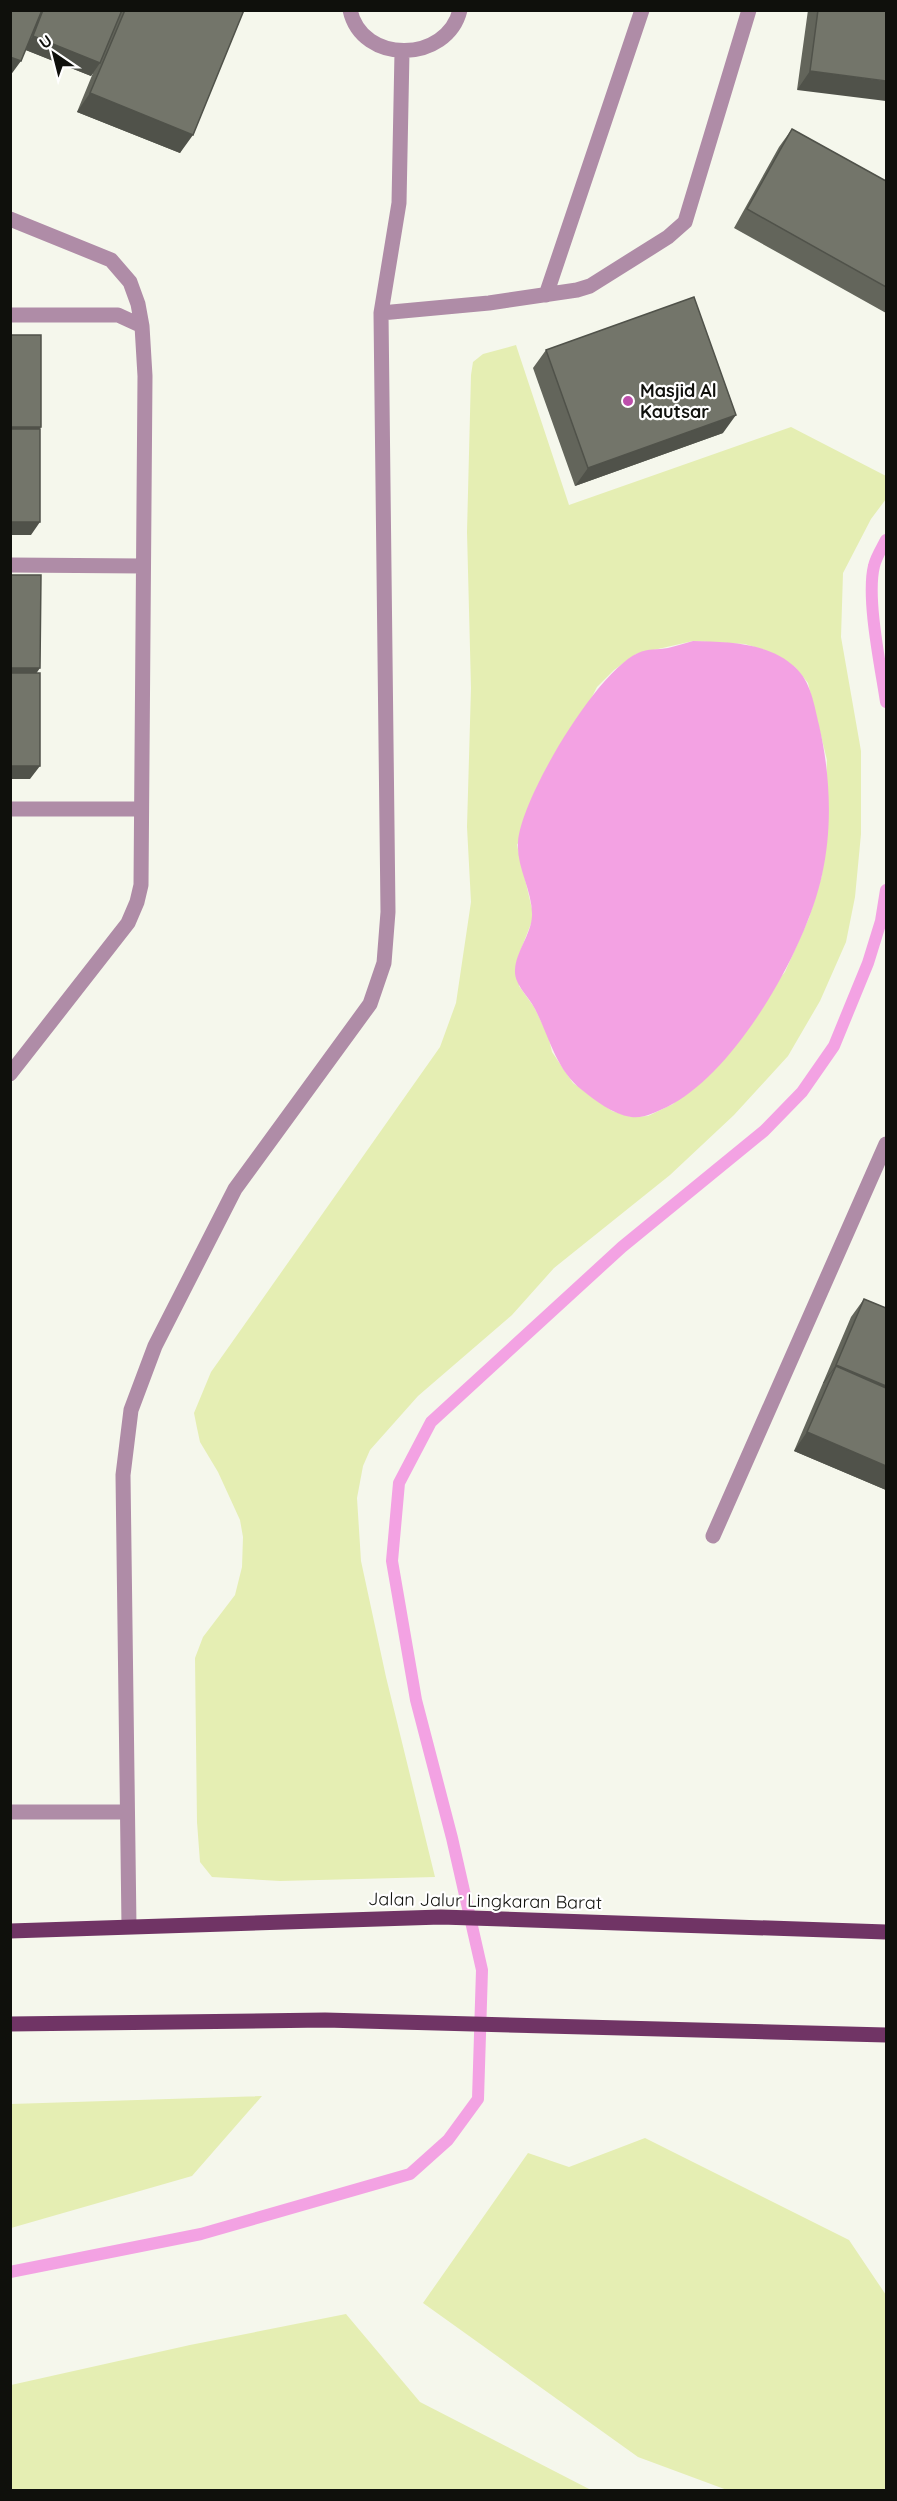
<svg xmlns="http://www.w3.org/2000/svg" width="897" height="2501" font-family="Quicksand,sans-serif">
<style>
.green{fill:#e5eeb3;fill-rule:evenodd}
.water{fill:#f3a2e3}
.lines{fill:none;stroke-linecap:round;stroke-linejoin:round}
.stream{stroke:#f3a2e3;stroke-width:12}
.minor{stroke:#af8ca7;stroke-width:15}
.major{stroke:#703465;stroke-width:15}
.wall{fill:#63655b}
.shaded-wall{fill:#50524a}
.building{fill:#73756a;stroke:#50524a;stroke-width:1.5}
.poi-dot{fill:#bd4eab;stroke:#fff;stroke-width:2}
.labels{text-anchor:middle;stroke-width:4.5;stroke-linejoin:round;paint-order:stroke}
.poi-label{font-size:18px;font-weight:bold;fill:#0f100c;stroke:#fff;text-anchor:start}
.street-label{font-size:18px;fill:#0f100c;stroke:#fff}
</style>
<rect width="100%" height="100%" fill="#f5f7ec"/>
<!-- green -->
<path class="green" d="M516,345L569,505L791,427L886,476V499L871,519L843,573L841,637L861,751V834L855,897L846,942L820,1001L788,1056L734,1115L670,1175L554,1268L512,1315L418,1396L370,1450L363,1466L357,1498L361,1561L386,1677L435,1877L280,1881L212,1877L200,1862L197,1822L195,1658L203,1637L235,1595L242,1567L243,1537L240,1520L218,1472L200,1442L197,1428L194,1413L211,1372L440,1047L456,1003L471,902L467,827L471,688L467,532L471,375L473,362L483,354ZM693,641L745,644L764,650L795,667L808,683L827,760L822,875L809,918L785,972L673,1104L648,1116L632,1117L612,1111L573,1083L552,1052L548,1035L534,1007L519,986L518,957L532,921V909L517,845L597,687L614,670L636,654Z
M262,2096L192,2176L11,2228V2104Z
M645,2138L849,2240L886,2295V2490H727L638,2457L423,2303L528,2153L569,2167Z
M346,2314L420,2402L591,2490H11V2385L190,2345Z"/>
<!-- water -->
<path class="water" d="M693,641C727,642 768,642 795,667C811,682 814,704 819,725C830,773 833,826 822,875C806,949 736,1073 667,1107C655,1112 644,1119 631,1117C612,1114 596,1101 582,1090C556,1070 549,1036 535,1009C529,996 514,985 515,970C516,951 531,935 532,916C533,891 516,867 518,842C521,798 596,672 638,653C648,648 658,650 668,648C677,646 685,643 693,641Z"/>
<g class="lines">
<!-- stream -->
<path class="stream" d="M886,540C882,548 876,557 874,566C866,598 881,668 886,702
M10,2272L201,2234L410,2174L448,2140L478,2099L482,1970L452,1838L416,1700L392,1561L399,1483L431,1422L622,1247L764,1131L802,1092L834,1046L868,963L881,921L886,890"/>
<!-- minor -->
<path class="minor" d="M350,10C362,65 447,63 460,10
M10,219L111,260L130,282L138,304L142,326
M546,295L642,10
M381,313L489,303L577,290L590,286L668,237L685,222L749,10
M10,315H118L142,326L145,376L141,885L137,902L128,923L10,1074
M10,565L143,566
M10,809H141
M713,1536L886,1144
M10,1812H127
M129,1926L123,1475L131,1410L155,1346L235,1189L370,1004L384,963L388,912L381,313L399,203L402,52"/>
<!-- major -->
<path class="major" d="M10,1931L441,1917L886,1932
M10,2024L325,2020L886,2035"/>
</g>
<!-- wall -->
<path class="wall" d="M10,10H244L180,153L77,112L93,73L91,76L26,50Z
M808,10H886L797,90Z
M792,129L886,181V313L734,228L779,147Z
M546,350L723,433L575,486L533,368Z
M864,1299L886,1308V1490L794,1451L851,1317Z"/>
<!-- shaded-wall -->
<path class="shaded-wall" d="M33,36L100,63L91,76L23,49Z
M10,57L21,61L10,76Z
M810,71L886,81V101L797,90Z
M90,93L193,135L180,153L77,112Z
M736,415L723,433L575,486L588,468Z
M10,427H41L32,441H10Z
M10,522H40L31,535H10Z
M10,668H40L31,681H10Z
M10,766H40L30,779H10Z
M836,1365L886,1386V1410L836,1366L824,1383H823Z
M807,1432L886,1466V1490L794,1451Z"/>
<!-- building -->
<path class="building" d="M10,10H42L21,61L10,57Z
M43,10H122L100,63L33,36Z
M125,10H244L193,135L90,93Z
M818,10H886V81L810,71Z
M792,129L886,181V287L747,209Z
M694,297L736,415L588,468L546,350Z
M10,335H41V427H10Z
M10,429H40V522H10Z
M10,575H41L40,668H10Z
M10,673H40V766H10Z
M864,1299L886,1308V1386L836,1365Z
M836,1366L886,1388V1466L807,1432Z"/>
<!-- markers -->
<circle class="poi-dot" cx="628" cy="401" r="6"/>
<g class="labels">
<!-- poi labels -->
<g class="poi-label">
<text x="640" y="397">Masjid Al<tspan x="640" dy="21">Kautsar</tspan></text>
</g>
<!-- street labels -->
<g class="street-label">
<text transform="translate(485 1901) rotate(1)" y="6">Jalan Jalur Lingkaran Barat</text>
</g>
</g>
<!-- border -->
<rect width="897" height="2501" fill="none" stroke="#0f100c" stroke-width="24"/>
<!-- north arrow -->
<g transform="translate(54 54) rotate(325)" stroke="#ffffff" stroke-width="4.5" paint-order="stroke">
<path d="M0-4.5L10 22L0 15L-10 22Z" fill="#0f100c"/>
<text y="-9" font-size="16" font-weight="bold" text-anchor="middle" fill="#0f100c">U</text>
</g>
</svg>
